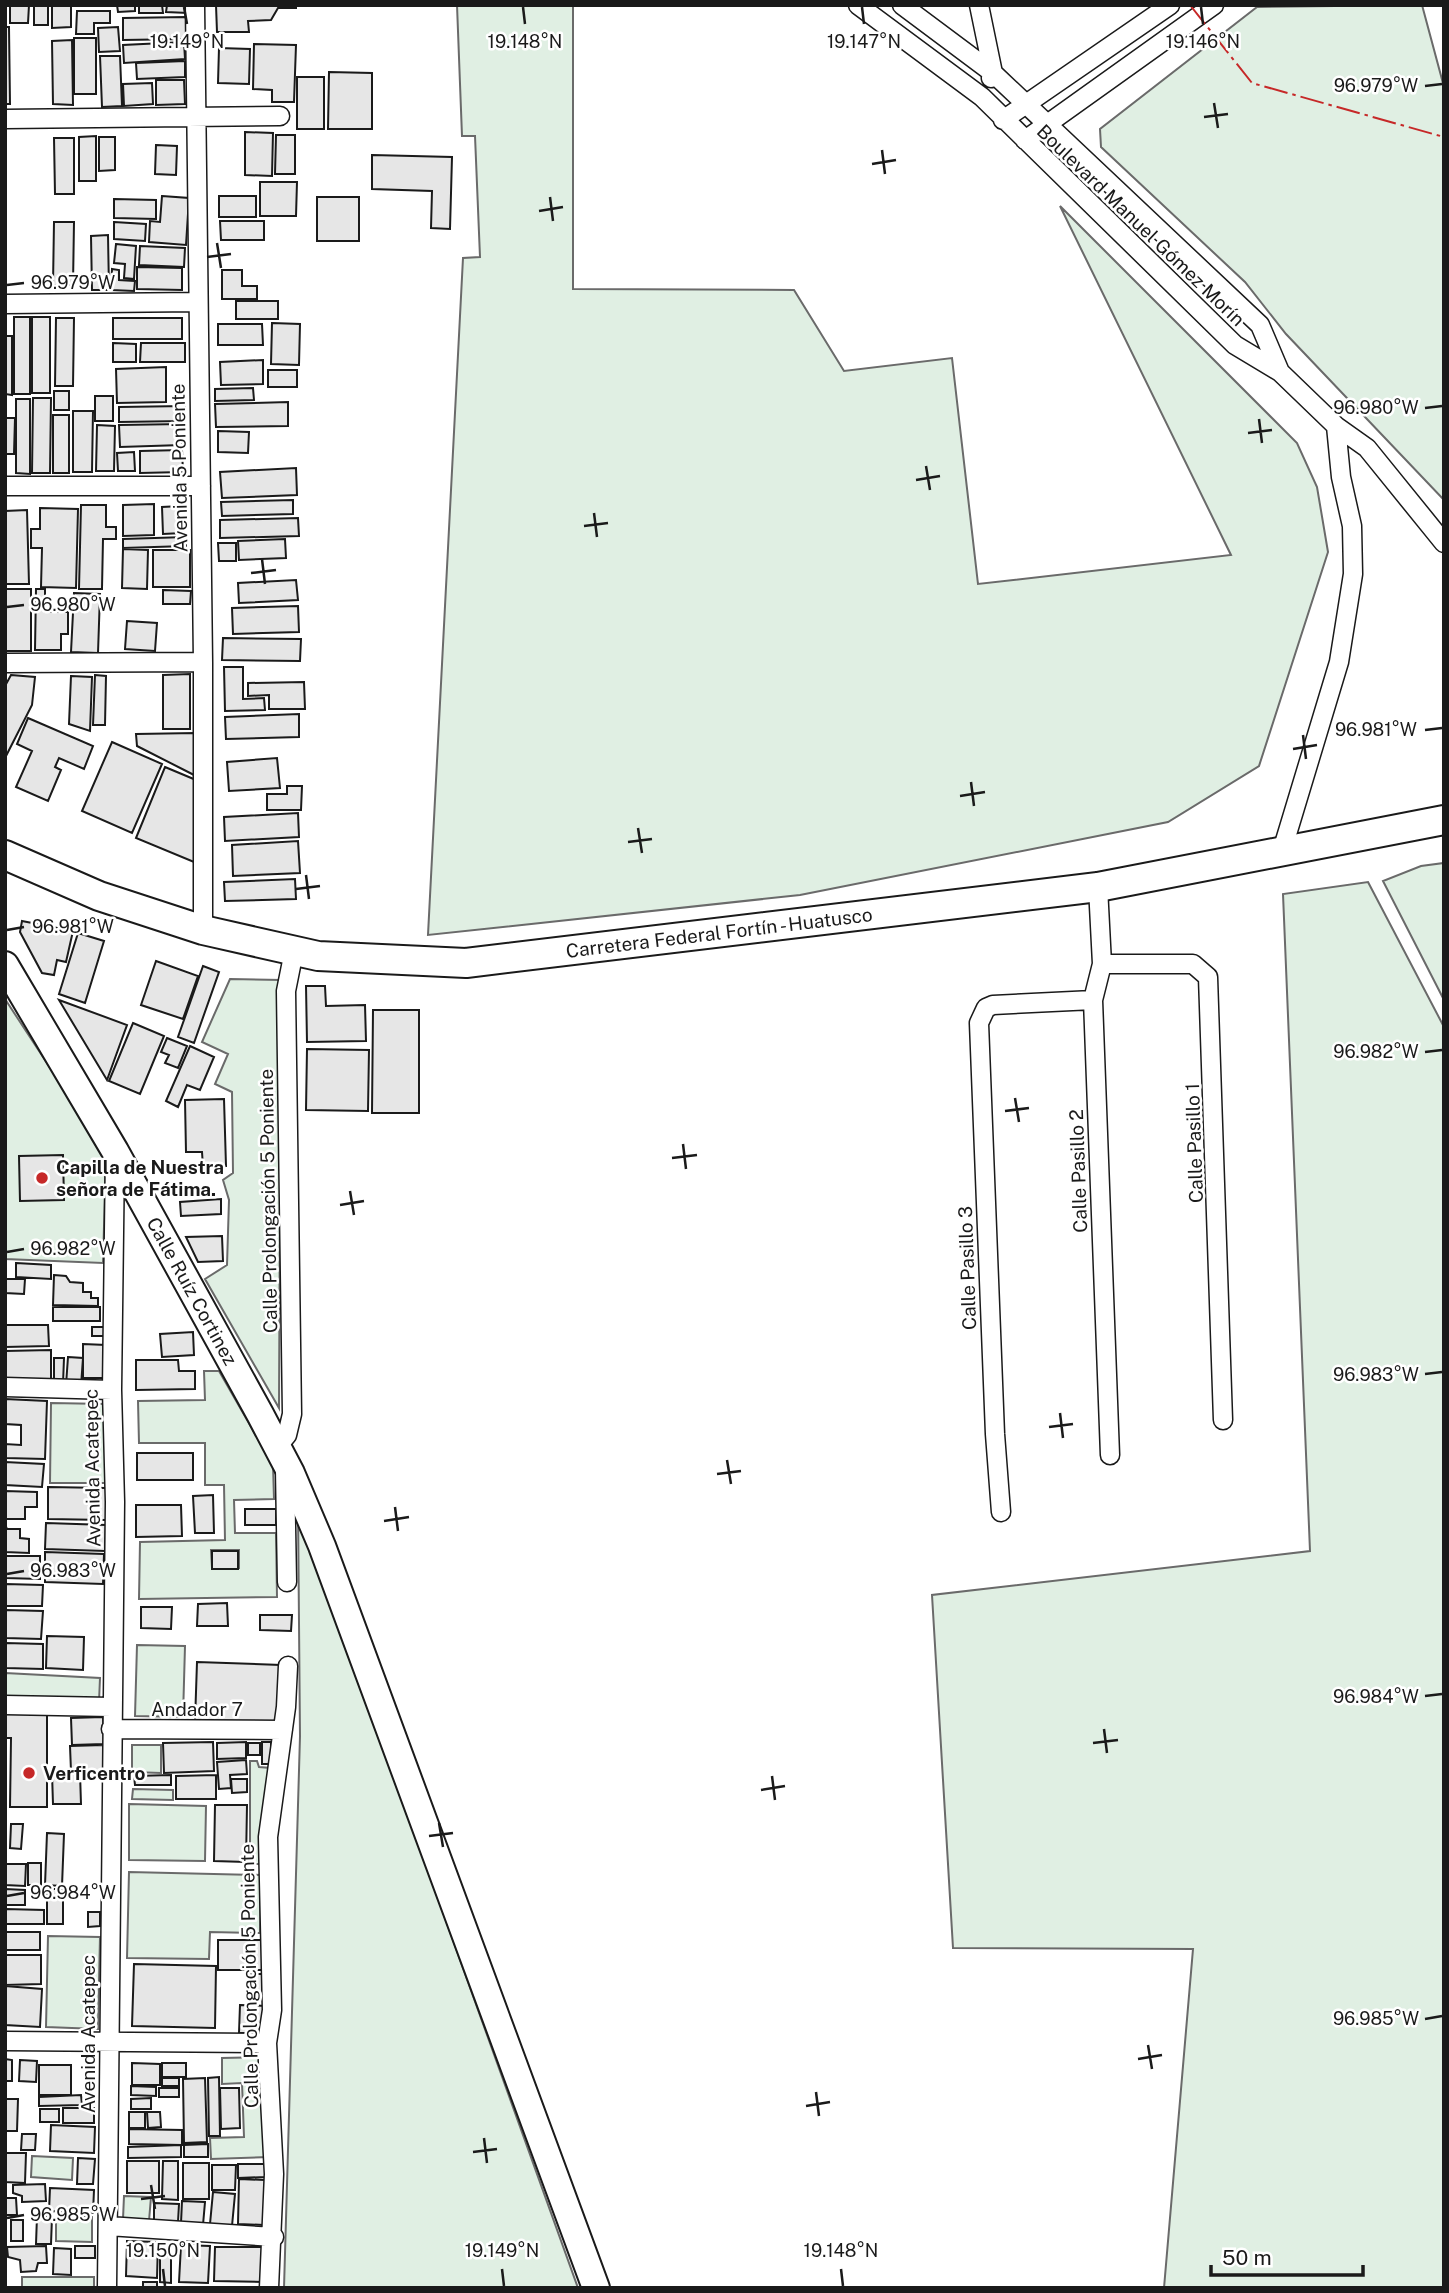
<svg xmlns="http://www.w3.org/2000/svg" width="1449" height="2293" font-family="'Public Sans',sans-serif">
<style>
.green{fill:#e0efe3;stroke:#6a6a6a;stroke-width:2;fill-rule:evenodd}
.building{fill:#e6e6e6;stroke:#1a1a1a;stroke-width:2}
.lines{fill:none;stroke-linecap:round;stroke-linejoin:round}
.street-casing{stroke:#1a1a1a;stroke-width:21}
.secondary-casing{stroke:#1a1a1a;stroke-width:30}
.primary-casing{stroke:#1a1a1a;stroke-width:32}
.street{stroke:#fff;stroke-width:18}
.secondary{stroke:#fff;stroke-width:26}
.primary{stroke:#fff;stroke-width:28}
.power{stroke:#c62828;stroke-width:2;stroke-dasharray:24 5 3.5 5;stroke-linecap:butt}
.ticks{fill:none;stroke:#1a1a1a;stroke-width:2.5}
.poi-dot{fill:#c62828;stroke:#fff;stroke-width:2.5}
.labels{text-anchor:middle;stroke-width:5;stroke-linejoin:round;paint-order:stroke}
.street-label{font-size:19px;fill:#1a1a1a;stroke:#fff}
.poi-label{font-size:19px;font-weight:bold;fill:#1a1a1a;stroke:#fff;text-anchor:start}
.ticks-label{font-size:18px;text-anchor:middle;fill:#1a1a1a;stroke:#fff;stroke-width:5;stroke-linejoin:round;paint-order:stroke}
</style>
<rect width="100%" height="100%" fill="#fff"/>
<!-- green -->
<path class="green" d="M457,5H573V289L794,290L844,371L952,358L978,584L1231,555L1060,206L1297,443L1317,487L1328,552L1259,766L1168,822L800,895L428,935L463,258L480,257L475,136H462Z
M1422,5L1444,87V500L1286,334L1245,282L1101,147L1100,129L1257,7Z
M1444,863V1000L1383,881L1421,866Z
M1368,882L1444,1027V2288H1164L1193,1949L953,1948L932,1595L1310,1551L1283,894Z
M230,979L281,980L279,1408L205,1279L227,1265L229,1200L223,1180L233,1173L232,1092L215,1084L228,1054L202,1042Z
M5,999L106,1153L103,1263L5,1259Z
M204,1371H219L273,1465L274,1499L234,1500L235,1533H276L277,1597L139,1599L140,1542L225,1540L224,1485H205V1443H139L138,1401L205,1400ZM211,1550H239V1568H212Z
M51,1403L106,1404V1483H50Z
M298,1509L578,2288H284L300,1736Z
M137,1645L185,1646L183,1717L135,1716Z
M5,1673L100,1678L99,1702L5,1698Z
M132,1745H161V1773L132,1772Z
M250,1761H257L259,1767L271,1768L264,1864H250Z
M133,1789L173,1790V1800L132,1799Z
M129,1804L206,1806L205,1861L129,1860Z
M129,1872L261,1875L260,1933L210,1932L209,1959L127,1958Z
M48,1936L100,1937L98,2029L46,2027Z
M265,2057L269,2157L211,2159L210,2138L244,2137L242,2083L222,2084V2058Z
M32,2156L73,2158L72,2180L31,2177Z
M124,2196L151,2197L149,2221L123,2219Z
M56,2217H92V2242L56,2241Z
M22,2277H94V2288H22Z"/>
<!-- building -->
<path class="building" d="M10,5H29L28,23H10Z
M34,5H48V25H34Z
M52,5H71V27L52,28Z
M117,5H135V11L118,12Z
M139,5H162L163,13H139Z
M167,5H188V13L166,12Z
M216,5H296V8H278L271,20L248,21L249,32H217Z
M77,11H110V23H94V34H76Z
M186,17V39L123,40V18Z
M5,27H9L10,104H5Z
M118,27L120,51L99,52L98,28Z
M74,38H96V94H74Z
M72,40L73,105L53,104L52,41Z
M184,42L185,59L124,63L123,45Z
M254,44L296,45L294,102H272V90L253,89Z
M219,48L250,49L249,84L218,83Z
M100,56H120L122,106L102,107Z
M185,61V77L137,79L136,63Z
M329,72L372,73V129H328Z
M297,77H324V129H297Z
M156,80H184L185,104L156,105Z
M152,83L153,104L124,106L123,84Z
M245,132L273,133L272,176L245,175Z
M276,135H295V174H275Z
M96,136V181H79V137Z
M99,137H115V170L99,171Z
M54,138H74V194H55Z
M156,145L177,146L176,175L155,174Z
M372,155L452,157L450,229L431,228L432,191L372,189Z
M260,182H297L296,216H260Z
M162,196L189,198L186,245L149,242L150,221L160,222Z
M219,196H256V217H219Z
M317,197H359V241H317Z
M114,199L156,200V219L114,218Z
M220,221H264V240H221Z
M54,222H74L73,285H53Z
M114,222L146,224L145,241L114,239Z
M108,235L109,290H92L91,236Z
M116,244L136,246L134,279L124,278L125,264L114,263Z
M140,246L185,248L184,267L139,265Z
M137,267L182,268V290L137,289Z
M112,269L119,270V280L135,281L134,291L111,290Z
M222,270H242V286H257V299H222Z
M236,301H278V319H236Z
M14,317H30V394H14Z
M32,317H50V393H32Z
M56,318H74L73,386H55Z
M113,318H182V339H113Z
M272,323L300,324L299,365L271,364Z
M218,324H262L263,345H218Z
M5,336H12V395L5,394Z
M113,343L136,344V362H113Z
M141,343H185V362H140Z
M263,360V384L221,385L220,362Z
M166,367V402L117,403L116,369Z
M268,370H297V387H268Z
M253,388L254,400L215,401V389Z
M54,391H69V410H54Z
M95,396H113V421H95Z
M33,398H51L50,473H32Z
M16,399H30V474L16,473Z
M288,402V426L216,427L215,404Z
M185,406V421L119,422V407Z
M73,411H93L92,472H73Z
M53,415H69V473H53Z
M5,418H15L14,454H5Z
M182,424V445L120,447L119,425Z
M97,425L115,426L114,471H96Z
M218,431L249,432L248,453L218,452Z
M182,450L183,472L140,473V451Z
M134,452L135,471H118L117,453Z
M296,468L297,495L222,498L220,472Z
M293,500V514L222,516L221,502Z
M154,504V535L123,536V505Z
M81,505H106V527H116V539H103L102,589H79Z
M181,506L182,533L163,534L162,507Z
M40,508L78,509L76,588L41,587L42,548H31V529H40Z
M27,510L29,584H5V511Z
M298,518L299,536L220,538V520Z
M186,537V546L123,548V539Z
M285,539L286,558L239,560L238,541Z
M218,543H236V561H219Z
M123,549L148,550L147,589L122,588Z
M153,550H190V587H153Z
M296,580L298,600L239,603L238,583Z
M5,589H31V651H5Z
M36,589H45V612H68V634H61V650H35Z
M163,590L191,591L190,604H163Z
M74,593L100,594L98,653L71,652Z
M298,606L299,632L233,634L232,608Z
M127,621L157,623L155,651L125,649Z
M223,638L301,639L300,661L222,660Z
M224,667H243V699L264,698L265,710L225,711Z
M190,674V729H163V675Z
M11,675L35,677L32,705L5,758V686Z
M95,675L106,676L105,725H93Z
M71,676L92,677L90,731L69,724Z
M304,682L305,709H269V695L248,696V683Z
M299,714V737L226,739L225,717Z
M28,718L93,746L84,769L59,758L55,767L61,770L48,801L16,787L32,751L17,744Z
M196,733V776L137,746L136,734Z
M112,742L162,764L132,833L82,811Z
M277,758L280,788L229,791L227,762Z
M165,767L196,780L194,862L136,838Z
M287,786H302L301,810H267V794H287Z
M298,813L299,837L225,841L224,817Z
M298,841L300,873L233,876L232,845Z
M295,879L296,899L225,901L224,882Z
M22,921L73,931L66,962L57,960L54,975L42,973L20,932Z
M78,933L104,941L85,1003L59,994Z
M156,961L198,976L183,1019L141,1005Z
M203,966L219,972L194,1043L178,1037Z
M306,986H325L326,1006L365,1005L366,1041L307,1042Z
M59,1000L127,1025L107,1080Z
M373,1010H419V1113H372Z
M133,1023L164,1036L140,1094L109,1081Z
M167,1038L187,1046L178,1068L165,1063L169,1055L161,1052Z
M190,1046L214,1057L200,1090L187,1085L178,1107L166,1101Z
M307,1049L369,1050L368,1111L306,1110Z
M224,1099L226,1166L203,1167L202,1152H186L185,1100Z
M63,1155L64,1200L20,1201L19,1156Z
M221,1199V1214L181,1216L180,1202Z
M222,1236L223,1261L198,1262L186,1237Z
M16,1263L51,1265V1279L16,1277Z
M54,1275L66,1276L70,1282L83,1283V1292H91V1298H98V1306L53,1305Z
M5,1279H25L24,1294L5,1293Z
M53,1307H100V1321H53Z
M5,1325H48L49,1346L5,1347Z
M92,1327H109V1336H92Z
M193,1332L194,1355L162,1357L160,1334Z
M83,1344L106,1345L105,1378H83Z
M51,1350V1382H5V1351Z
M68,1357L83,1358L81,1386L66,1385Z
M54,1358H64L63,1384H54Z
M136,1360H178L179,1371H195V1389L136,1390Z
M5,1399L47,1401L45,1459L5,1458V1444L21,1445V1425L5,1424Z
M137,1453H193V1480H137Z
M5,1462L44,1464L42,1487L5,1485Z
M48,1487L106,1488V1520L48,1519Z
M5,1491L37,1492V1507H25V1519H5Z
M213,1495L214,1533H195L193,1496Z
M136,1505H181L182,1536L136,1537Z
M245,1509H276V1525H245Z
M46,1523L106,1525L105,1551L45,1549Z
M5,1524L7,1529H20V1538L29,1539V1553L5,1552Z
M212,1551H238V1569H212Z
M45,1552L104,1554L103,1584L45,1582Z
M5,1556H40V1579L5,1578Z
M5,1584L43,1585L42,1606H5Z
M227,1603L228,1626H197L198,1604Z
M141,1607H172L171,1629L141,1628Z
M5,1610L43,1611L41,1639L5,1638Z
M260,1615H292L291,1631L260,1630Z
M47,1636L84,1637L83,1670L46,1668Z
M5,1643L43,1644V1669L5,1668Z
M197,1662L281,1665L278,1725L195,1722Z
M5,1712H47V1807H10L11,1738H5Z
M103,1717L104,1744L72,1745L71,1718Z
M213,1742L214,1771L164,1773L163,1743Z
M246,1742V1758L217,1759V1743Z
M262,1742H271V1764H262Z
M248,1743H260V1755H248Z
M104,1745L106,1778L82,1779V1770L71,1771L70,1746Z
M246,1760L247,1774L230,1775L231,1788L219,1789L217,1762Z
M52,1773H80L81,1804H53Z
M171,1775V1785H135L134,1776Z
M216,1775V1799H176V1776Z
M231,1779H247V1792L232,1793Z
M215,1805H247L246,1862L214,1861Z
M11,1824H23L21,1849L10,1848Z
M47,1833L64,1834L62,1886L45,1885Z
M28,1863H41V1885H28Z
M5,1864H26L25,1886L5,1885Z
M5,1889L25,1890V1905H5Z
M47,1889H63V1924H47Z
M5,1909L44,1910V1924H5Z
M88,1912H100V1926L88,1927Z
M5,1932H40V1950H5Z
M218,1940H263V1970H218Z
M5,1955H41V1984L5,1985Z
M134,1964L216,1966L215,2028L132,2026Z
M251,1974H269L268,1994L250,1993Z
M5,1986L42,1989L40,2027L5,2025Z
M240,2005L268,2006L267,2033H239Z
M5,2059L12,2060V2081H5Z
M20,2060L37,2061L36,2082L19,2081Z
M132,2063L160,2064V2085H132Z
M162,2063H186V2077H162Z
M39,2065H71V2095H39Z
M219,2077L220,2136H209L208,2078Z
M162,2078H179V2086H162Z
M205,2078L207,2142L184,2143L183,2079Z
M131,2086L156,2087V2096L131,2095Z
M159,2088H179V2097H159Z
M220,2088H239L240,2128L221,2129Z
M81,2095L82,2105L39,2106V2097Z
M151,2098V2109H131V2099Z
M5,2099H18L17,2131H5Z
M63,2108H94V2123H63Z
M40,2109H59V2122H40Z
M129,2112H145V2128H129Z
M147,2112H160L161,2127L148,2128Z
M51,2125L95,2127L94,2153L50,2151Z
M129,2129L182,2130V2145L129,2144Z
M22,2134H36L35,2150H21Z
M208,2144V2157H184V2145Z
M181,2145V2157L128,2158V2147Z
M5,2153H26L25,2183L5,2182Z
M78,2158L95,2159L93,2184H77Z
M127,2161H159V2193H127Z
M163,2161H178V2200L162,2199Z
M183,2163H209V2199H183Z
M238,2164H265V2177L238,2178Z
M212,2165H236L235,2190H212Z
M239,2179L265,2180L264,2225L238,2224Z
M45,2184L46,2201L22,2202V2196L13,2193V2185Z
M50,2188L94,2190L93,2213L49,2211Z
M213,2192L235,2194L232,2226L210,2224Z
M5,2198H16L17,2215H5Z
M182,2201L205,2202L203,2225L181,2223Z
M154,2203L179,2204L178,2222L154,2221Z
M37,2216L52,2217L51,2244H36Z
M11,2220H23V2241H11Z
M127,2241L158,2242L157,2278L126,2276Z
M181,2245L210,2246L208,2283L179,2282Z
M46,2246L47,2263H38L36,2271L21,2272L20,2260L8,2257L7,2247Z
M75,2246H95V2258H75Z
M215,2247H263V2282L214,2281Z
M54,2248L71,2249V2275L53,2274Z
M160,2256H171V2283L160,2282Z
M143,2282H157V2288H143Z"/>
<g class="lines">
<!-- street casing -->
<g class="street-casing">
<path id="street" d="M195,5L203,662V930
M858,5L982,97L1235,345L1280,372L1336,426L1367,448L1444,543
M902,5L993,73L1260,325L1280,372
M979,5L993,73L991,78
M5,119L280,116
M1003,120L1170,5
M1025,140L1214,5
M5,304L196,302
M5,486H201
M5,663L203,662
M1281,854L1339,662L1353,574L1352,526L1341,477L1336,426
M1098,887L1102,964L1093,1000L1110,1455
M1102,964H1193L1208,977L1223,1420
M5,1387L112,1390
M277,1447L287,1435L292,1414L286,991L294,951
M285,1469L287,1582
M1001,1512L995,1434L979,1023L986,1008L993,1005L1093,1000
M5,1705L111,1707
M111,1729L283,1730
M5,2041L267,2043
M108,2226L274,2237
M107,2288L115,1502L112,1390L115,1154
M269,2288L274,2174L267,2043L272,2010L268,1837L286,1707L288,1666"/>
</g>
<!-- secondary casing -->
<g class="secondary-casing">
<g id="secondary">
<path id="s1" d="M5,965L115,1151L260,1414L291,1473L322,1546L596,2288"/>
</g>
</g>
<!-- primary casing -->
<g class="primary-casing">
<g id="primary">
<path id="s2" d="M5,855L99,896L203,930L318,956L466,963L1098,887L1444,820"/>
</g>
</g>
<!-- street -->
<use href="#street" class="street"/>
<!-- secondary -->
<use href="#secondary" class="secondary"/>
<!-- primary -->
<use href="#primary" class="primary"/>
<!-- power -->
<path class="power" d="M1190,5L1252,83L1444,137"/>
</g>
<!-- ticks -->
<path class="ticks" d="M184,7L187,24M523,7L525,24M862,7L864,24M1201,7L1203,24M1425,86L1442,84M1214,103L1218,128M1204,117L1228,114M882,150L885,174M872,164L896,160M550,197L553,221M539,211L563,207M217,243L221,268M207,257L231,254M7,285L24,283M1425,408L1442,406M1259,419L1262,443M1248,433L1272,430M926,466L930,490M916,480L940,476M594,513L597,537M584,526L608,523M262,559L265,584M251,573L276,570M7,607L24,605M1425,730L1442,728M1303,735L1306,759M1293,749L1317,745M971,782L974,806M960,796L985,792M638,828L642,853M628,842L652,839M306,875L309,899M296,889L320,886M7,930L24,927M1425,1052L1442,1050M1015,1098L1019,1122M1005,1111L1029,1108M683,1144L686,1169M672,1158L697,1155M350,1191L354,1215M340,1205L364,1201M7,1252L24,1249M1425,1374L1442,1372M1060,1413L1063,1438M1049,1427L1073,1424M727,1460L731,1484M717,1474L741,1471M395,1507L398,1531M384,1521L409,1517M7,1574L24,1571M1425,1696L1442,1694M1104,1729L1107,1753M1093,1743L1118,1740M772,1776L775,1800M761,1790L785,1786M439,1823L443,1847M429,1836L453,1833M7,1896L24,1893M1425,2019L1442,2016M1148,2045L1152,2069M1138,2059L1162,2055M816,2092L819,2116M806,2106L830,2102M484,2138L487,2163M473,2152L497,2149M151,2185L155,2209M141,2199L165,2196M7,2218L24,2215M163,2269L165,2286M502,2269L504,2286M841,2269L843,2286"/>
<!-- markers -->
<g class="poi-dot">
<circle cx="42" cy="1178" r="7"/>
<circle cx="29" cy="1773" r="7"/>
</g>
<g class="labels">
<!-- street labels -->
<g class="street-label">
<text transform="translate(1141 225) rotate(44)" y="7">Boulevard Manuel Gómez Morín</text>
<text transform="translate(179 468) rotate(-91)" y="7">Avenida 5 Poniente</text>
<text dy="7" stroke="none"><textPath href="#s2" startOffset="733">Carretera Federal Fortín - Huatusco</textPath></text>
<text transform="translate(1194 1143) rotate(-92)" y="7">Calle Pasillo 1</text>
<text transform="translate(1078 1171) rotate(-92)" y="7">Calle Pasillo 2</text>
<text transform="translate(268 1201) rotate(-91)" y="7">Calle Prolongación 5 Poniente</text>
<text transform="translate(967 1268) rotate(-92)" y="7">Calle Pasillo 3</text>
<text dy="7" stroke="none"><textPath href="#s1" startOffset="376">Calle Ruíz Cortinez</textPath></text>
<text transform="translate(92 1468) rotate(-91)" y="7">Avenida Acatepec</text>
<text x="197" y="1716">Andador 7</text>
<text transform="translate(249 1976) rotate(-91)" y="7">Calle Prolongación 5 Poniente</text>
<text transform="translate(88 2034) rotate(-90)" y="7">Avenida Acatepec</text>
</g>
<!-- poi labels -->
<g class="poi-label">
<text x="56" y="1174">Capilla de Nuestra<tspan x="56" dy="22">señora de Fátima.</tspan></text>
<text x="43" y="1780">Verficentro</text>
</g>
</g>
<g class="ticks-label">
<text x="187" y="48">19.149°N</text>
<text x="525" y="48">19.148°N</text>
<text x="864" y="48">19.147°N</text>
<text x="1203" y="48">19.146°N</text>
<text x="1376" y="92">96.979°W</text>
<text x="73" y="289">96.979°W</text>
<text x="1376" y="414">96.980°W</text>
<text x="73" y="611">96.980°W</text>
<text x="1376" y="736">96.981°W</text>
<text x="73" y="933">96.981°W</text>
<text x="1376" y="1058">96.982°W</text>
<text x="73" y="1255">96.982°W</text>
<text x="1376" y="1381">96.983°W</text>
<text x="73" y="1577">96.983°W</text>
<text x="1376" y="1703">96.984°W</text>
<text x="73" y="1899">96.984°W</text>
<text x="1376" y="2025">96.985°W</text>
<text x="73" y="2221">96.985°W</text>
<text x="163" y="2257">19.150°N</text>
<text x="502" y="2257">19.149°N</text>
<text x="841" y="2257">19.148°N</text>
</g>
<!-- border -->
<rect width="1449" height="2293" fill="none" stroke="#1a1a1a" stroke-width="14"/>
<!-- scale -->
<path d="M1211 2265v10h152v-10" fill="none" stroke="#1a1a1a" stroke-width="3.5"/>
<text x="1222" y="2265" font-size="21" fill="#1a1a1a" stroke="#ffffff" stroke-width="5" paint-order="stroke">50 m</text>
</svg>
